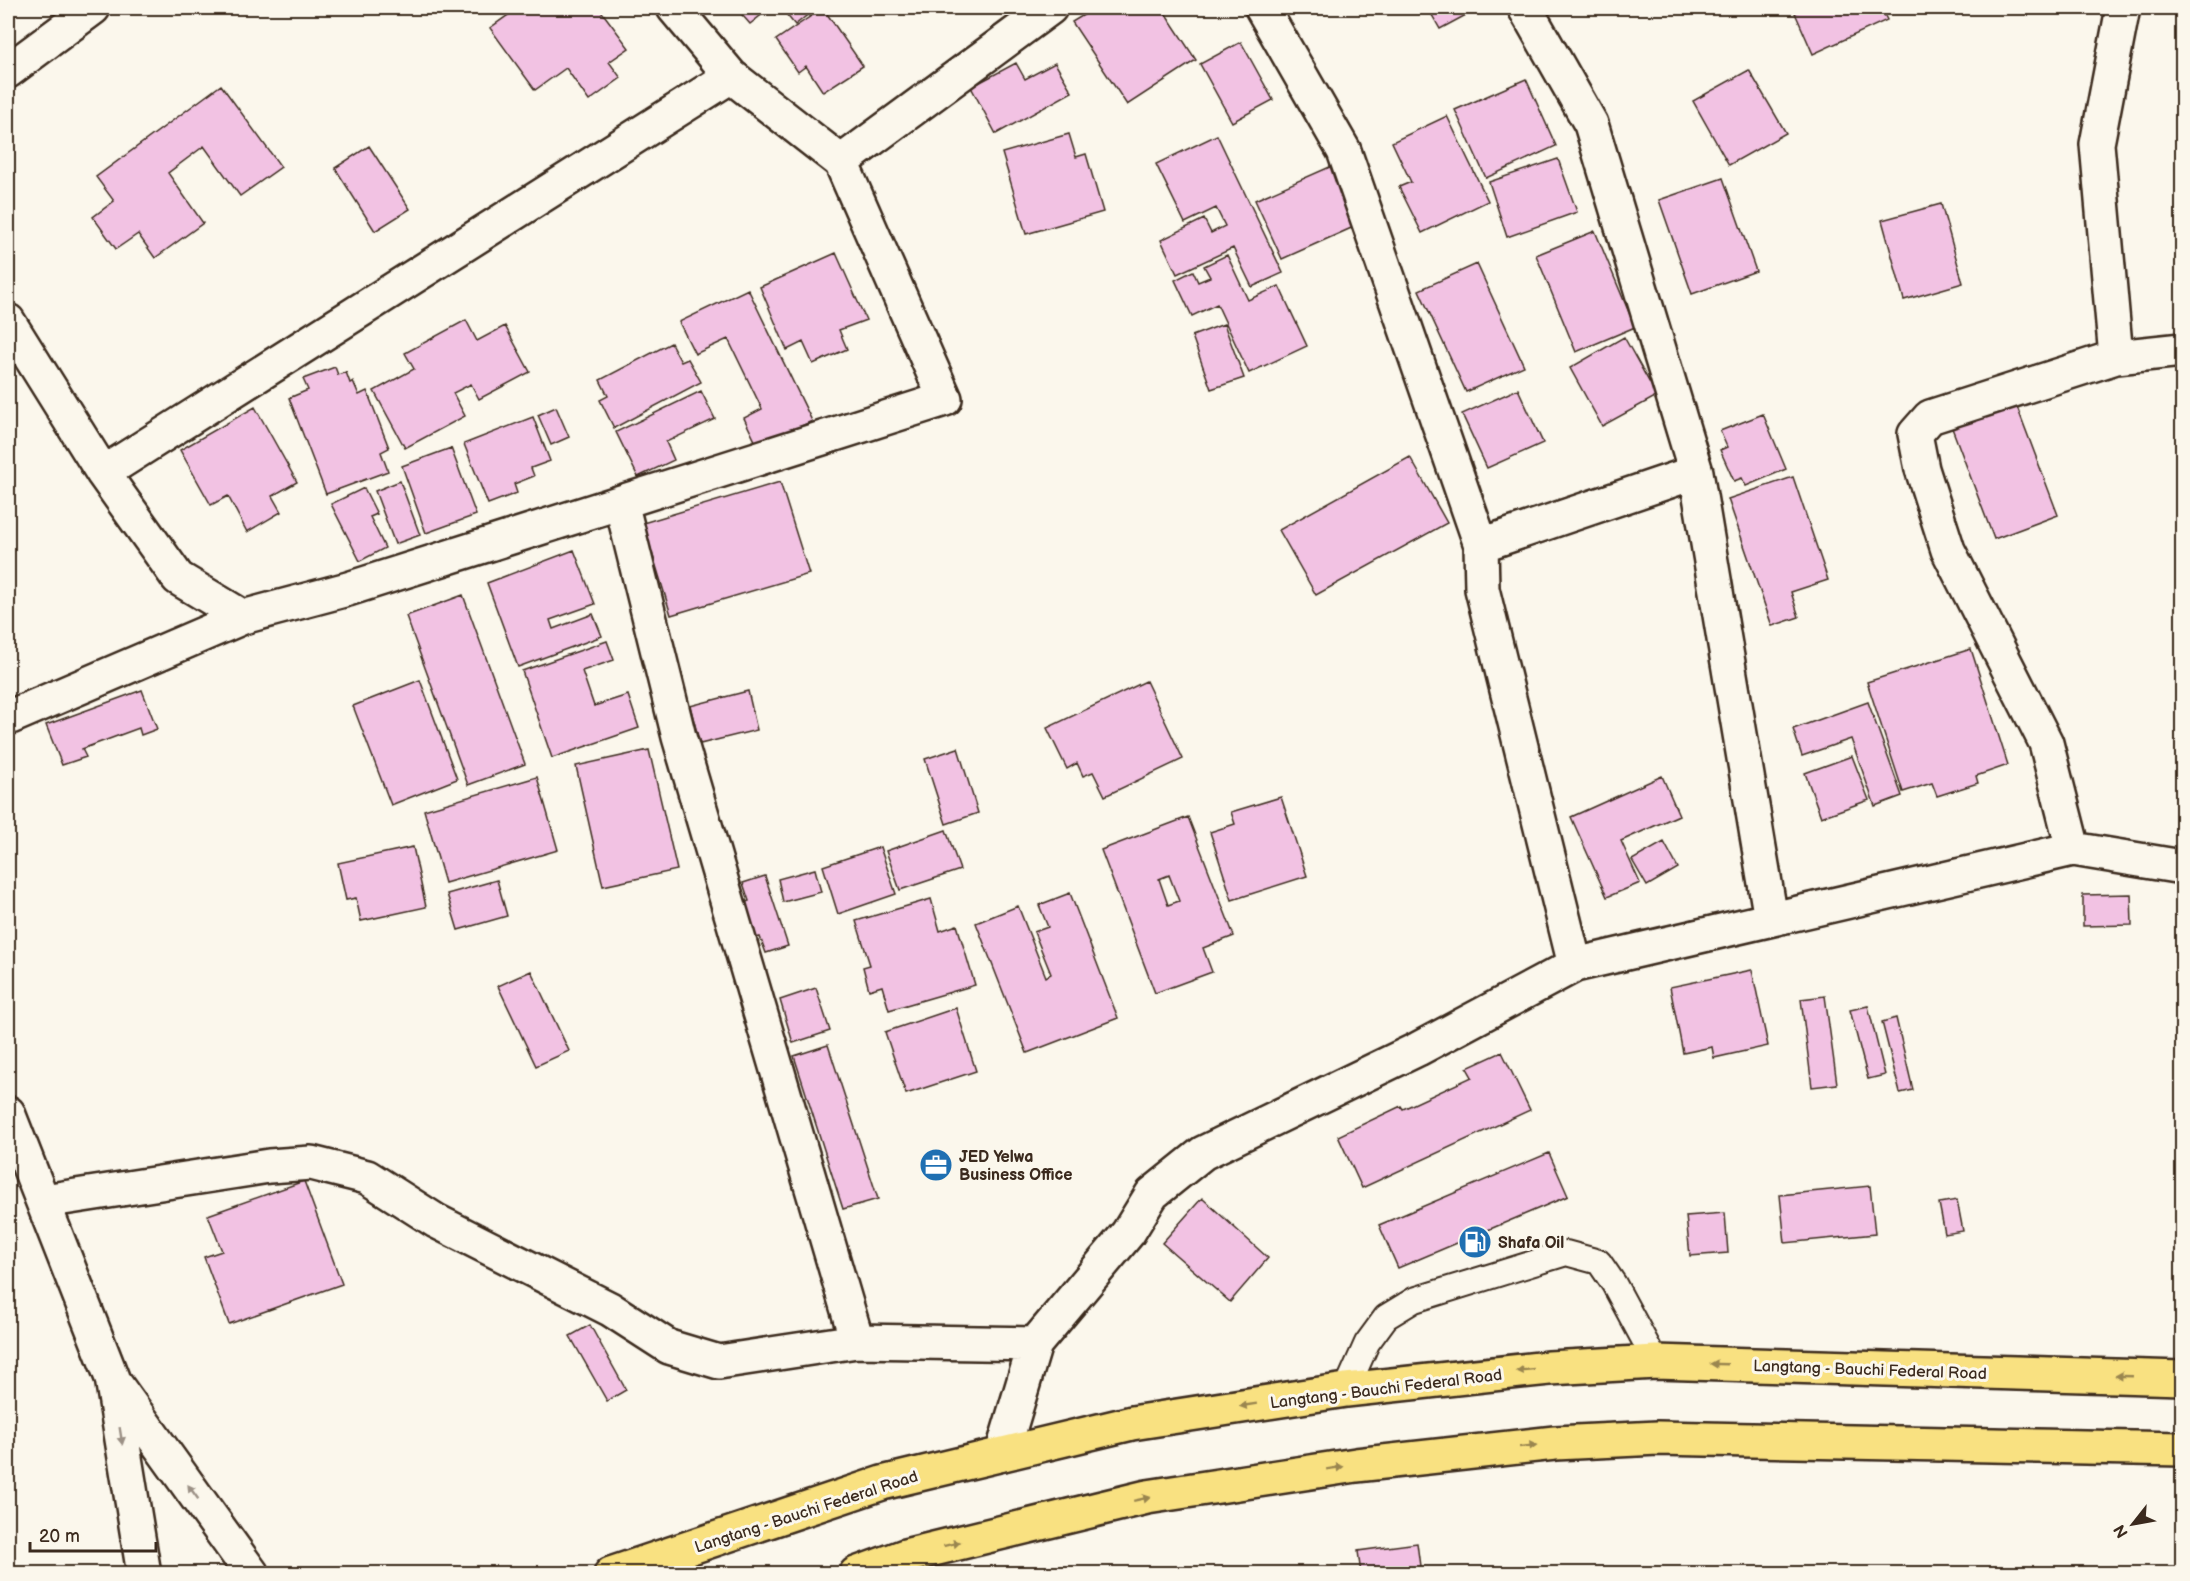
<svg xmlns="http://www.w3.org/2000/svg" width="2190" height="1581" font-family="'Balsamiq Sans',sans-serif">
<style>
.building{fill:#f2c2e3;stroke:#3b2a1e;stroke-width:1.5;fill-rule:evenodd}
.lines{fill:none;stroke-linecap:round;stroke-linejoin:round}
.service-casing{stroke:#3b2a1e;stroke-width:28}
.minor-casing{stroke:#3b2a1e;stroke-width:38}
.primary-casing{stroke:#3b2a1e;stroke-width:38}
.service{stroke:#fbf7ec;stroke-width:24}
.minor{stroke:#fbf7ec;stroke-width:33}
.primary{stroke:#f9e181;stroke-width:33}
.oneway{fill:#9a8650}
.oneway2{fill:#9b9085}
.labels{text-anchor:middle;stroke-width:6;stroke-linejoin:round;paint-order:stroke}
.poi-label{font-size:16px;font-weight:bold;fill:#3b2a1e;stroke:#fbf7ec;text-anchor:start}
.street-label{font-size:16px;fill:#3b2a1e;stroke:#fbf7ec}
</style>
<rect width="100%" height="100%" fill="#fbf7ec"/>
<filter id="ink" filterUnits="userSpaceOnUse"><feTurbulence type="fractalNoise" baseFrequency=".0167" numOctaves="2"/><feDisplacementMap in="SourceGraphic" scale="12" xChannelSelector="R" yChannelSelector="G"/><feConvolveMatrix kernelMatrix="1 2 1 2 8 2 1 2 1" color-interpolation-filters="sRGB"/></filter>
<g filter="url(#ink)">
<!-- building -->
<path class="building" d="M518,8H599L629,48L609,62L621,78L589,101L566,68L535,90L490,28Z
M736,8H770L750,24Z
M781,8H816L795,25Z
M823,8L863,66L823,92L806,66L798,72L776,40Z
M1095,8H1162L1196,60L1127,105L1072,22Z
M1428,8H1479L1440,29Z
M1806,8H1881L1887,20L1813,54L1795,13Z
M1241,42L1273,100L1232,122L1200,64Z
M1016,63L1025,79L1055,63L1072,92L996,134L971,87Z
M1749,70L1786,133L1729,165L1693,101Z
M1526,79L1556,146L1486,178L1455,110Z
M221,85L281,167L240,196L204,146L168,173L203,223L155,258L138,234L116,249L93,217L114,201L96,177Z
M1447,116L1488,201L1422,233L1399,187L1411,182L1392,142Z
M1069,134L1076,157L1086,154L1103,212L1026,234L1002,153Z
M1217,135L1283,273L1252,287L1233,248L1177,274L1161,240L1204,219L1211,233L1225,226L1216,208L1185,223L1156,164Z
M369,146L410,209L375,231L335,168Z
M1558,159L1577,212L1507,237L1489,182Z
M1332,166L1358,225L1282,259L1255,200Z
M1723,178L1756,271L1692,294L1659,200Z
M1941,204L1963,283L1904,300L1882,220Z
M1595,231L1635,327L1576,352L1536,255Z
M836,253L866,320L839,330L847,349L813,364L803,342L787,350L760,287Z
M1227,255L1248,300L1279,286L1307,346L1249,373L1217,304L1192,316L1175,280L1193,271L1198,282L1210,277L1204,266Z
M1477,264L1524,366L1466,392L1419,290Z
M748,289L812,421L758,447L744,418L762,409L728,339L695,354L679,322Z
M466,320L477,341L505,326L530,372L479,399L471,384L453,393L465,416L405,448L374,391L414,369L405,353Z
M1224,324L1244,378L1211,389L1192,336Z
M1624,337L1657,396L1602,426L1570,368Z
M671,343L681,362L688,359L701,382L614,428L600,400L608,396L600,380Z
M335,367L338,375L346,372L350,383L353,381L359,395L367,391L389,448L381,452L388,471L326,494L289,398L308,390L303,379Z
M1518,389L1543,443L1487,468L1462,414Z
M701,391L715,419L666,442L674,460L638,477L616,432Z
M2016,404L2058,515L1994,539L1952,428Z
M255,407L297,482L272,496L281,512L247,532L228,496L211,505L180,450Z
M556,407L569,437L551,445L538,415Z
M1763,414L1786,469L1746,486L1742,478L1734,481L1720,450L1727,447L1720,431Z
M533,417L550,461L531,468L534,476L514,484L517,493L488,504L464,444Z
M451,448L476,515L426,533L402,466Z
M1410,457L1447,523L1316,595L1279,530Z
M1793,477L1828,580L1791,592L1799,617L1772,626L1728,499Z
M400,481L420,535L395,544L375,491Z
M780,482L809,574L671,615L643,523Z
M364,488L377,514L370,517L385,548L360,561L331,504Z
M574,550L595,604L550,620L553,629L593,614L602,636L518,667L487,583Z
M463,595L525,764L468,785L406,616Z
M607,641L614,660L582,671L594,706L628,695L639,728L552,758L522,671Z
M1971,649L2008,765L1976,776L1978,783L1937,796L1932,783L1903,792L1867,682Z
M420,680L457,779L391,805L353,706Z
M1146,681L1183,759L1105,796L1093,772L1083,776L1077,763L1067,769L1047,728Z
M142,690L157,729L141,735L139,728L82,749L86,757L62,765L46,725Z
M748,691L757,730L700,744L690,706Z
M1868,702L1902,796L1875,806L1851,739L1802,756L1793,729Z
M958,748L978,813L946,824L925,759Z
M649,750L677,870L603,886L576,766Z
M1852,756L1869,800L1821,817L1805,773Z
M1662,776L1679,815L1621,841L1640,883L1607,897L1571,817Z
M537,777L558,850L445,883L424,810Z
M1281,797L1307,876L1232,900L1210,832L1235,824L1231,812Z
M1188,817L1234,936L1203,948L1212,972L1155,993L1101,850ZM1169,875L1179,901L1168,905L1159,879Z
M946,830L960,870L900,890L886,851Z
M1664,842L1678,868L1647,886L1632,860Z
M413,847L426,907L361,921L356,898L346,900L338,863Z
M880,847L896,894L838,914L823,866Z
M815,869L821,892L783,902L778,879Z
M765,876L788,946L766,953L760,937L752,939L740,904L749,901L743,883Z
M497,880L507,916L458,930L447,894Z
M1070,893L1118,1018L1027,1053L976,923L1018,906L1046,977L1051,974L1034,932L1048,927L1039,905Z
M2131,894L2132,925L2083,926V895Z
M931,899L940,931L957,925L975,985L889,1010L882,986L869,990L863,967L870,965L856,921Z
M1752,970L1768,1046L1714,1058L1712,1047L1683,1053L1670,987Z
M531,971L569,1051L536,1066L498,986Z
M816,988L830,1031L793,1043L780,1000Z
M1825,996L1837,1084L1812,1087L1801,999Z
M1868,1006L1885,1075L1868,1079L1850,1010Z
M956,1008L976,1071L906,1094L885,1032Z
M1896,1018L1913,1090L1900,1093L1882,1022Z
M828,1045L878,1199L843,1209L794,1056Z
M1502,1052L1530,1110L1362,1188L1338,1136L1401,1106L1403,1109L1472,1077L1467,1068Z
M1549,1153L1568,1196L1398,1268L1379,1225Z
M304,1181L342,1284L229,1324L204,1257L222,1251L208,1215Z
M1870,1186L1875,1234L1785,1243L1780,1195Z
M1202,1198L1268,1258L1230,1302L1162,1243Z
M1957,1200L1963,1231L1945,1234L1939,1203Z
M1725,1213L1728,1253L1690,1256L1686,1216Z
M590,1325L626,1390L607,1401L570,1336Z
M1417,1543L1421,1574H1361L1358,1551Z"/>
<g class="lines">
<!-- service casing -->
<g class="service-casing">
<path id="service" d="M1346,1390L1367,1343L1386,1317L1414,1300L1566,1253L1599,1262L1614,1284L1656,1362"/>
</g>
<!-- minor casing -->
<g class="minor-casing">
<path id="minor" d="M1262,8L1344,151L1481,545L1482,589L1575,965
M1525,8L1591,124L1696,472L1771,919
M8,71L93,8
M841,162L1050,8
M8,321L103,473L178,578L243,617L348,589L945,399L841,162L731,76L674,8
M2116,357L2097,144L2123,8
M103,473L731,76
M621,502L679,737L857,1341
M1481,545L1696,472
M8,718L243,617
M2073,849L2046,743L1948,550L1922,469L1915,434L1930,417L2116,357L2182,350
M8,1113L112,1378L144,1574
M44,1201L269,1166L311,1163L367,1177L436,1221L610,1309L669,1347L719,1362L857,1341L1035,1344
M116,1385L252,1574
M1002,1454L1035,1344L1128,1233L1152,1194L1203,1153L1418,1049L1575,965L2073,849L2182,867"/>
</g>
<!-- primary casing -->
<g class="primary-casing">
<path id="primary" d="M611,1574L882,1483L1132,1423L1346,1390L1549,1368L1656,1362L2182,1378
M856,1574L905,1556L1147,1497L1356,1465L1555,1443L1658,1438L2182,1449"/>
</g>
<!-- service -->
<use href="#service" class="service"/>
<!-- minor -->
<use href="#minor" class="minor"/>
<!-- primary -->
<use href="#primary" class="primary"/>
</g>
<!-- one-way arrows -->
<defs><path id="oneway-solid" d="M-6-.8H1V-3.2L6.5 0L1 3.2V.8H-6Z" transform="scale(1.5)"/></defs>
<g class="oneway">
<use href="#oneway-solid" transform="translate(1719 1364) rotate(-178)"/>
<use href="#oneway-solid" transform="translate(1525 1370) rotate(174)"/>
<use href="#oneway-solid" transform="translate(2124 1376) rotate(-178)"/>
<use href="#oneway-solid" transform="translate(1248 1405) rotate(171)"/>
<use href="#oneway-solid" transform="translate(1528 1446) rotate(-6)"/>
<use href="#oneway-solid" transform="translate(1335 1468) rotate(-9)"/>
<use href="#oneway-solid" transform="translate(1142 1499) rotate(-12)"/>
<use href="#oneway-solid" transform="translate(952 1544) rotate(-14)"/>
</g>
<g class="oneway2">
<use href="#oneway-solid" transform="translate(121 1436) rotate(81)"/>
<use href="#oneway-solid" transform="translate(193 1492) rotate(-126)"/>
</g>
</g>
<!-- icons -->
<defs>
<g id="office-disc" transform="scale(1.725)"><circle r="9.5" fill="#1f6fb2" stroke="#fbf7ec"/><path d="M-6-3h4V-5.5h4V-3h4V5H-6ZM-1-4.5V-3h2v-1.5ZM-6 0V1H6V0Z" fill="#fff"/></g>
<g id="fuel-disc" transform="scale(1.725)"><circle r="9.5" fill="#1f6fb2" stroke="#fbf7ec"/><path d="M-5.5-6h7V0h2V4h1.3V-2.5L3-4.5l.8-.8L6-3V5H2.5V1h-1V6h-7ZM-4.2-4.7v3.2H.2V-4.7Z" fill="#fff"/></g>
</defs>
<g fill-rule="evenodd">
<use href="#office-disc" x="936" y="1165"/>
<use href="#fuel-disc" x="1475" y="1242"/>
</g>
<g class="labels">
<!-- poi labels -->
<g class="poi-label">
<text x="959" y="1162">JED Yelwa<tspan x="959" dy="18">Business Office</tspan></text>
<text x="1498" y="1248">Shafa Oil</text>
</g>
<!-- street labels -->
<g class="street-label">
<text transform="translate(1870 1369) rotate(2)" y="6">Langtang - Bauchi Federal Road</text>
<text transform="translate(1386 1388) rotate(-7)" y="6">Langtang - Bauchi Federal Road</text>
<text transform="translate(806 1511) rotate(-18)" y="6">Langtang - Bauchi Federal Road</text>
</g>
</g>
<!-- margin -->
<rect width="2190" height="1581" fill="none" stroke="#fbf7ec" stroke-width="30"/>
<rect x="15" y="15" width="2160" height="1551" fill="none" stroke="#3b2a1e" stroke-width="2" filter="url(#ink)"/>
<!-- north arrow -->
<g transform="translate(2133 1524) rotate(239)" stroke="#fbf7ec" stroke-width="4.5" paint-order="stroke">
<path d="M0-4.5L10 22L0 15L-10 22Z" fill="#3b2a1e"/>
<text y="-9" font-size="16" font-weight="bold" text-anchor="middle" fill="#3b2a1e">N</text>
</g>
<!-- scale -->
<path d="M30 1542v9h126v-9" fill="none" stroke="#3b2a1e" stroke-width="3"/>
<text x="39" y="1542" font-size="18" fill="#3b2a1e" stroke="#fbf7ec" stroke-width="4.5" paint-order="stroke">20 m</text>
</svg>
